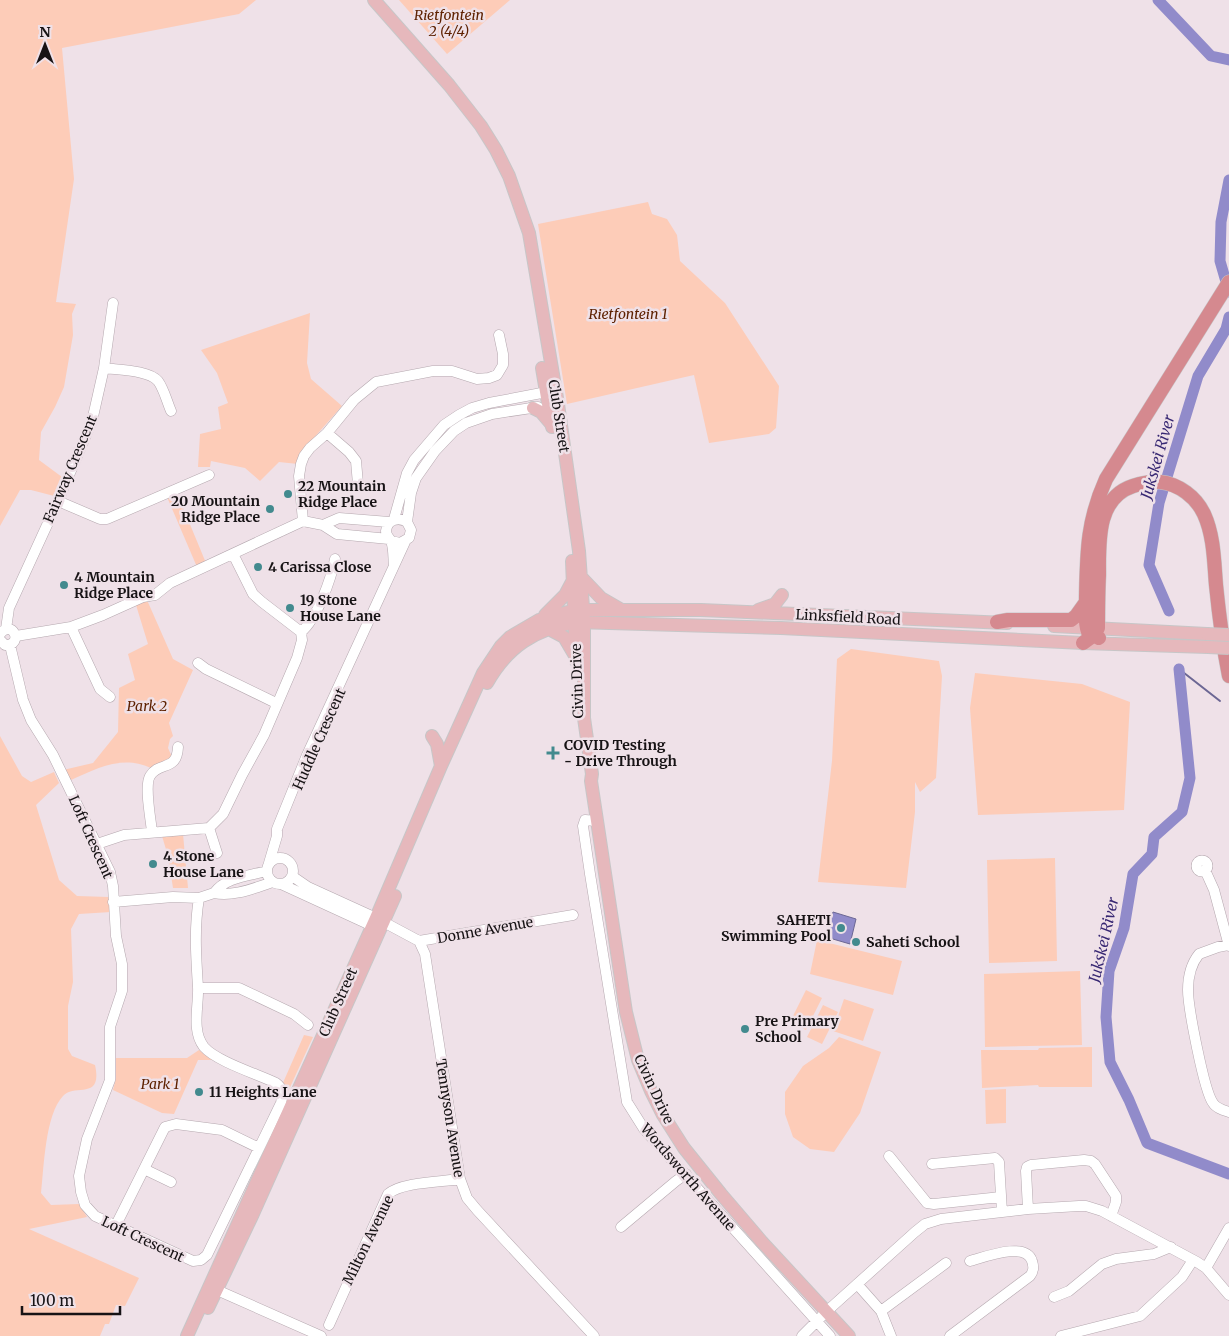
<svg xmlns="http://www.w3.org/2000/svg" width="1229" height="1336" font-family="Merriweather,serif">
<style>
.green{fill:#fdccb8}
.water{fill:#918bca;stroke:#6c6794}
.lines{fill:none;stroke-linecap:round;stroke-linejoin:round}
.stream{stroke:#6c6794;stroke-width:2}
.river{stroke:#918bca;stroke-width:11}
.minor-casing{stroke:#b5a8af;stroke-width:11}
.major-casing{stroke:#c7c6c7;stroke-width:14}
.highway-casing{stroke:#c7c6c7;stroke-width:15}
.minor{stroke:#fff;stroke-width:10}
.major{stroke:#e6b8bc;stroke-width:12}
.highway{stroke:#d5898f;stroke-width:14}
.major-bridge-casing{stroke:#c7c6c7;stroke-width:14;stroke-linecap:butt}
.major-bridge{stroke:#e6b8bc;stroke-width:12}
.poi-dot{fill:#428a8e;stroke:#efe1e8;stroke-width:2}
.labels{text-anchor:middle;stroke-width:5;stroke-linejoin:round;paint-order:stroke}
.park-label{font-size:14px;font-style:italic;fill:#5e2101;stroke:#efe1e8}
.street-label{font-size:14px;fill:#171315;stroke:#efe1e8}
.poi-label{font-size:14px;font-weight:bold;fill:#171315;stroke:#efe1e8;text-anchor:start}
.water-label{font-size:15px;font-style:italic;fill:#382873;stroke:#efe1e8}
</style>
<rect width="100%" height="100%" fill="#efe1e8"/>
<!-- green -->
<path class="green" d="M0,0H256L239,14L62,48L74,179L56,302L76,304L72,314L73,335L64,387L55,407L41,432L39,460L62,477L58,497L31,490H20L0,526Z
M399,0H510L447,54Z
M648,202L652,214L667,219L677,235L680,261L725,303L779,386L776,428L769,434L709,443L694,375L567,404L538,224Z
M310,313L307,363L311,379L342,406L304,449L298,464L279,462L260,481L245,468L211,461L210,467H198L200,434L221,429L218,407L228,403L217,373L201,350Z
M177,493L206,563L197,567L167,497Z
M147,600L173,659L193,670L169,723L173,736L170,739L168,748L172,757L151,768C122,755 98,768 71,780L63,770L93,763L118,732L119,688L135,680L128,654L148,644L136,605Z
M851,649L939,661L942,676L936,778L920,792L915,782V812L906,888L818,882L832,761L837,659Z
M975,673L1082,684L1130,702L1124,810L978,815L970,708Z
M0,736L22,776L31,782L54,772L59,783L36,805L59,880L77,896L109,897L111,912L79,914L71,929L73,982L68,1006V1049L72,1056L95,1065C103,1101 74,1083 63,1096C45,1115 44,1167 41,1193L51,1205L79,1204L87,1217L29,1229L139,1278L125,1306L116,1305L109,1324H105L100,1336H0Z
M183,834L188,888H173L168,856L162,836Z
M1055,858L1057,961L989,963L987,860Z
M817,940L902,961L893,995L810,974Z
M1080,971L1082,1045L985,1047L984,974Z
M806,990L822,998L806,1030L790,1022Z
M844,999L874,1009L863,1041L833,1031Z
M823,1005L838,1012L822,1044L807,1037Z
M304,1035L313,1037L286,1096L282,1085Z
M839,1037L881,1052L860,1113L834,1152L810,1149L793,1137L785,1114V1092L803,1066L829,1048Z
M1092,1047V1087H1039L1038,1085L982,1088L981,1050H1038L1039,1048Z
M199,1050L212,1060H198L174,1114L162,1113L113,1090L116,1078V1058H187Z
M1006,1089V1123L986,1124L985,1090Z"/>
<!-- water -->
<path class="water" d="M833,912L856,919L850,944L826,937Z"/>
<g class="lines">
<!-- stream -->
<path class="stream" d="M1179,669L1220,701"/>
<!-- river -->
<path class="river" d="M1158,0L1211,56L1229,60
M1229,292L1220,261L1221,222L1229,180
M1169,611L1149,565L1159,503L1198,376L1226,329L1229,317
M1179,669L1190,778L1182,812L1154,837L1152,854L1133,874L1124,928L1109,971L1106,1017L1110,1062L1129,1100L1147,1143L1229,1174"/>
<!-- minor casing -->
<g class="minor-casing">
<path id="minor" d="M104,368C118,370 149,370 158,381C164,389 167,402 171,411
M327,433L349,452L356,461L358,484
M58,501L100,519H107L209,475
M394,519L407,473L414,460L444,425L459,415L472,408L489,403L552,391
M303,521L299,476L301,464L304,456L310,448L327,433L354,400L376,382L433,371H452L477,379L489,378L497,375L503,365V354L499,335
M407,522L411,493L416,478L435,451L454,431L466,423L492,414L538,407
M323,525L339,518L389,522
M391,541L400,543L409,538L411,530L407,522C399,517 387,519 386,531C386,536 389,537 391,541C394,548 393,558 394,566
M233,554L253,594L262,602L301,632
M71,627L100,689L110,697
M6,629L9,608L58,501L92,421L104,368L113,303
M301,632C317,619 331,579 335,559
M0,634C12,618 25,645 5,645L0,640
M16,636L71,627L103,615L143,597L155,595L170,583L303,521L323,525L337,534L389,539
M10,645L23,700L31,720L53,755L110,872L113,886L116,936L122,964V991L110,1027V1080L87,1139L79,1176L81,1192L85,1205L95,1216L193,1261L201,1260L207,1255L281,1103C283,1094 283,1088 276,1083C257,1074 216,1061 204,1047C191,1031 199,1005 198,987C196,956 194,928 199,898
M198,663L206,669L276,703
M596,821L585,820L583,826L590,874L627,1102L644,1129L830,1336
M209,828L217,853
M152,832C151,820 144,786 150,776C159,761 177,772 178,747
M97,844L124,835L209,828L223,814L242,775L264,735L297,658L302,640L301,632
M267 871a13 13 0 1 1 26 0a13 13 0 1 1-26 0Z
M1196.5 866a5.5 5.5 0 1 1 11 0a5.5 5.5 0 1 1-11 0Z
M269,863L277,836V829L307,755L405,542
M1205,870L1214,890L1229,946
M292,876L308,887L376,918L419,941L573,915
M281,884L379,929
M214,893C234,897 254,888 273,882
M214,893C226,877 248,876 267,871
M113,902L173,897L199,898L214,893
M419,941L425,954L460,1179L467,1198L477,1210L594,1336
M1229,945L1218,947L1199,954C1191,964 1188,978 1188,990C1188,1007 1204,1091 1213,1103C1216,1108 1223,1110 1229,1112
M198,988H239L294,1014L308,1025
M889,1156L927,1203L934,1204L1001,1197
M932,1164L995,1158L999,1162L1002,1212
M144,1169L171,1182
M1028,1209L1026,1171L1027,1167L1031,1165L1084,1160L1091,1161L1095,1164L1116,1196V1202L1111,1216
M116,1225L165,1127L176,1124L222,1130L259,1148
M621,1227L676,1181L686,1174
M1206,1268L1229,1228
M857,1284L881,1311L891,1336
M210,1287L321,1336
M1054,1297L1069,1291L1102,1264L1116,1259L1154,1254L1171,1247
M881,1311L946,1263
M329,1325L388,1194C401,1182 441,1182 460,1179
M802,1336L826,1312L915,1232L925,1224L941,1219L1028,1209L1079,1206H1086L1102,1211L1197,1262L1206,1268L1229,1295
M950,1336L1030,1276C1034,1271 1034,1267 1032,1261C1026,1241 985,1257 970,1261
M1061,1336L1140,1316L1182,1277L1193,1260"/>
</g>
<!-- major casing -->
<g class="major-casing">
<path id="major" d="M374,0L449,85L481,126L496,150L509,176L529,233L558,404L579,551L584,622V718L592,774L591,781L626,1012L638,1060L651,1091L663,1115L684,1148L721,1194L762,1242L849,1336
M542,368L552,427
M533,408L541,412L552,425
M572,561L576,661
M582,578L601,598L620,609
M758,610L775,604L782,595
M545,615L565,595L573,580
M1054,626L1207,634
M547,628L564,637L574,654
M487,683C508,646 534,630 575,622L781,628L1083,643L1208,647
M432,736L437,744L441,766
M208,1308L252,1216L395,896
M187,1336L376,918L441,766L483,673L501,646L510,637L539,620L575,610H701L1007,623"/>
</g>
<!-- highway casing -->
<g class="highway-casing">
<path id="highway" d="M997,622L1008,620H1071L1076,616L1086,602
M1099,638L1088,632C1084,622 1086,608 1086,597C1087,552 1087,521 1106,479L1229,282
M1083,643L1094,635L1098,628C1098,610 1098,592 1099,575C1099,543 1096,498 1133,486C1142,483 1150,481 1160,482C1179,484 1196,497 1204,514C1214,536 1214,561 1216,585C1219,615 1223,646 1229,676"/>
</g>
<!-- minor -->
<use href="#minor" class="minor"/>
<!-- major -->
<use href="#major" class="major"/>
<!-- highway -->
<use href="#highway" class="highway"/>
<!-- major-bridge casing -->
<g class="major-bridge-casing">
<path id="major-bridge" d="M1207,634L1229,635
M1208,647L1229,648"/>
</g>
<!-- major-bridge -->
<use href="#major-bridge" class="major-bridge"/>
</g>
<!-- markers -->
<g class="poi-dot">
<circle cx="288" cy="494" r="5"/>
<circle cx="270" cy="509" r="5"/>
<circle cx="258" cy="567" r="5"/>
<circle cx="64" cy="585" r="5"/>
<circle cx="290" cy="608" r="5"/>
<path d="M550.5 745.5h5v5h5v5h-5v5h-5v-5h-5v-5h5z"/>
<circle cx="153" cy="864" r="5"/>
<circle cx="841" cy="928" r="5"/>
<circle cx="856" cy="942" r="5"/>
<circle cx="745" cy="1029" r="5"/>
<circle cx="199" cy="1092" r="5"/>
</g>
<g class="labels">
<!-- park labels -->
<g class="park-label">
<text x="449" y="20">Rietfontein<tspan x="449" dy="16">2 (4/4)</tspan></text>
<text x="628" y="319">Rietfontein 1</text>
<text x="147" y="711">Park 2</text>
<text x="160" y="1089">Park 1</text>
</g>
<!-- street labels -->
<g class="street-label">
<text transform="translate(559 416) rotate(81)" y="5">Club Street</text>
<text transform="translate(70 469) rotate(-67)" y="5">Fairway Crescent</text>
<text transform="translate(848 617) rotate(3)" y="5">Linksfield Road</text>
<text transform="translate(577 681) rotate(-92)" y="5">Civin Drive</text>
<text transform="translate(319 739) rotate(-66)" y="5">Huddle Crescent</text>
<text transform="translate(91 837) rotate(66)" y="5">Loft Crescent</text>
<text transform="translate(485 930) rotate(-10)" y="5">Donne Avenue</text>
<text transform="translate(338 1002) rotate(-66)" y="5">Club Street</text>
<text transform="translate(654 1089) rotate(65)" y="5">Civin Drive</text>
<text transform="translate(450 1118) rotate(81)" y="5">Tennyson Avenue</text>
<text transform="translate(688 1177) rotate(49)" y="5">Wordsworth Avenue</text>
<text transform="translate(143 1239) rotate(25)" y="5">Loft Crescent</text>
<text transform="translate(368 1240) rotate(-64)" y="5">Milton Avenue</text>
</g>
<!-- poi labels -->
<g class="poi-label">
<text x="298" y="491">22 Mountain<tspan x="298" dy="16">Ridge Place</tspan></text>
<text x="260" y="506" text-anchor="end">20 Mountain<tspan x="260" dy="16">Ridge Place</tspan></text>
<text x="268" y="572">4 Carissa Close</text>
<text x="74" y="582">4 Mountain<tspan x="74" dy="16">Ridge Place</tspan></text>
<text x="300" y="605">19 Stone<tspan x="300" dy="16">House Lane</tspan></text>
<text x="564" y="750">COVID Testing<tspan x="564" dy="16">- Drive Through</tspan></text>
<text x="163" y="861">4 Stone<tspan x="163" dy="16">House Lane</tspan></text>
<text x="831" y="925" text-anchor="end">SAHETI<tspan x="831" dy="16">Swimming Pool</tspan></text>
<text x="866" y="947">Saheti School</text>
<text x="755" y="1026">Pre Primary<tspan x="755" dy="16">School</tspan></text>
<text x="209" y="1097">11 Heights Lane</text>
</g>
<!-- water labels -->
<g class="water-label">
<text transform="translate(1158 457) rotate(-74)" y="5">Jukskei River</text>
<text transform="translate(1104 940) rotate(-77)" y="5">Jukskei River</text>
</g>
</g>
<!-- north arrow -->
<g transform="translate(45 45)" stroke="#efe1e8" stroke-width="4" paint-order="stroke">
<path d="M0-4L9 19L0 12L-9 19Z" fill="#171315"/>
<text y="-8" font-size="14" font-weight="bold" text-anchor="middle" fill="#171315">N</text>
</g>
<!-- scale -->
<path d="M22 1306v8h98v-8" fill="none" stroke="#171315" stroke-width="2.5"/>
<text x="30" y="1306" font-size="15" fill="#171315" stroke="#efe1e8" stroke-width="4" paint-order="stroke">100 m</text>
</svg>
